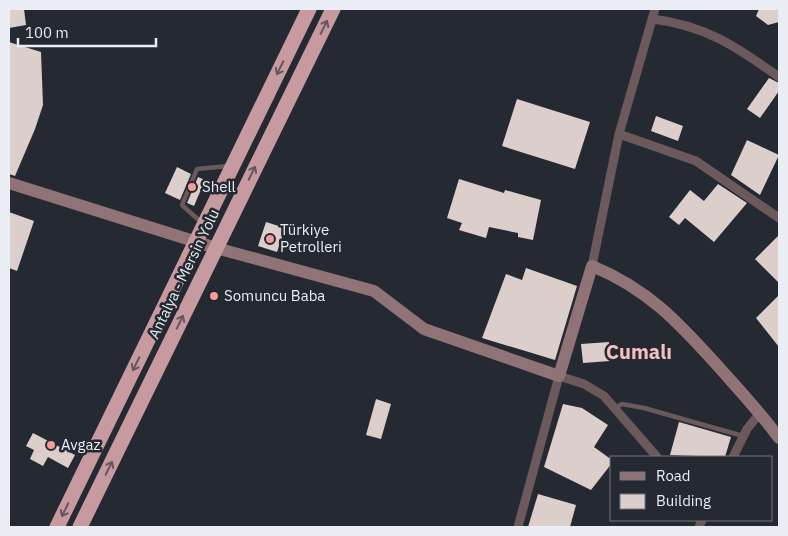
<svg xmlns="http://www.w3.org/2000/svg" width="788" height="536" font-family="'IBM Plex Sans',sans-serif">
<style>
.building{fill:#dccecb}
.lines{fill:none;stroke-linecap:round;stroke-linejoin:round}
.lane{stroke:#6b595b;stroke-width:4.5}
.street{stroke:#6b595b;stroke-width:9}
.secondary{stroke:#907377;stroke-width:12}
.highway{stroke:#c79aa0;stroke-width:15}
.oneway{stroke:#66565d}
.poi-dot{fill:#f59b9a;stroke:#252931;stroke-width:2}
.labels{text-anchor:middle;stroke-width:5;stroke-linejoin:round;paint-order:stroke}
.poi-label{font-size:15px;fill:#eaedf3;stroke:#252931;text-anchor:start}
.street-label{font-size:15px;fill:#eaedf3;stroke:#252931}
.district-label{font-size:20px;font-weight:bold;fill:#f5c1c0;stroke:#252931}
</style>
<rect width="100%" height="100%" fill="#252931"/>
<!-- building -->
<path class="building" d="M9,9H24L26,25L9,28Z
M759,9H779V22L768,25L756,16Z
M9,42L41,52L43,105L35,129L15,176L9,174Z
M769,78L779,83V91L760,118L747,109Z
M517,99L590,122L575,169L502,146Z
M656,116L683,126L678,141L651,131Z
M747,140L779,155L760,195L731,175Z
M177,167L191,174L180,200L165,193Z
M198,177L205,180L194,206L187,203Z
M459,179L504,193L505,190L541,200L533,240L518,237V233L489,227L486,238L459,230L462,223L447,218Z
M718,184L747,203L714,242L685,218L679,225L669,217L690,190L704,201Z
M9,212L34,221L17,271L9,268Z
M266,222L285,228L277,252L258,246Z
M779,235V283L755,259Z
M526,268L577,286L555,360L482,338L506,274L522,280Z
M779,295V347L756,318Z
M609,342L610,361L583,363L581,344Z
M376,399L391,404L381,439L366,435Z
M563,404L582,408L608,425L594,447L612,460V463L591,490L544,467Z
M679,422L731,437L725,457L670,455Z
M33,433L75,455L68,468L48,457L43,466L30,459L34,450L26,446Z
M538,494L576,505L570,527H528Z"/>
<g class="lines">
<!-- lane -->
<path class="lane" d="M202,223L182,205L197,169L228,166
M615,408L622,404L644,408L743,436"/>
<!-- street -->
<path class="street" d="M652,19C705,25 737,47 779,77
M619,134L696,161L779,218
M592,266L619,134L655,9
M733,457L747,429L760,413
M518,527L559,376L584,384L604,396L657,457
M699,527L702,520"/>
<!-- secondary -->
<path class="secondary" d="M9,183L216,248L374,291L424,329L559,376L592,266C648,289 678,322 717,365C738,389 760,412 779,438"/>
<!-- highway -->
<path class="highway" d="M57,527L309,9
M80,527L333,9"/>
</g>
<!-- one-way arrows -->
<defs><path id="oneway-shaft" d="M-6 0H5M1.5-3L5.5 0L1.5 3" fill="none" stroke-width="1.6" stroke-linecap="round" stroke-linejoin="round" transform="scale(1.25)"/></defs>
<g class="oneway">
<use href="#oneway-shaft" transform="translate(324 27) rotate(-64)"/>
<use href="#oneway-shaft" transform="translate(280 68) rotate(116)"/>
<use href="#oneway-shaft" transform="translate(252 173) rotate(-64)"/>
<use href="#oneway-shaft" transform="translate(180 322) rotate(-64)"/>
<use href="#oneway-shaft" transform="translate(136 364) rotate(116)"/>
<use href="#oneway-shaft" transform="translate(109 468) rotate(-64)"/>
<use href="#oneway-shaft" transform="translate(65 510) rotate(116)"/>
</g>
<!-- markers -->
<g class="poi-dot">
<circle cx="192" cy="187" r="5"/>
<circle cx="270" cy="239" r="5"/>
<circle cx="214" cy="296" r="5"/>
<circle cx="51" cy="445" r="5"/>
</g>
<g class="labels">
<!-- poi labels -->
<g class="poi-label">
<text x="202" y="192">Shell</text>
<text x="280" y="235">Türkiye<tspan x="280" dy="17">Petrolleri</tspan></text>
<text x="224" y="301">Somuncu Baba</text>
<text x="61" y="450">Avgaz</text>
</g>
<!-- street labels -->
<g class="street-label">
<text transform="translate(184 274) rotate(-64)" y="5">Antalya - Mersin Yolu</text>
</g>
<!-- district labels -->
<g class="district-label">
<text x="639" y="359">Cumalı</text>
</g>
</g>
<!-- border -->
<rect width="788" height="536" fill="none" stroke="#eaedf3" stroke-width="20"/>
<!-- legend -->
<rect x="610" y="456" width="162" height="65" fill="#252931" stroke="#74777f"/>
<rect x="620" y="472" width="25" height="8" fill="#907377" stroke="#74777f"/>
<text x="656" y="481" font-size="15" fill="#eaedf3">Road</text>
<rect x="620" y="494" width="25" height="15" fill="#dccecb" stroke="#74777f"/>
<text x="656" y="506" font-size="15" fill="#eaedf3">Building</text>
<!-- scale -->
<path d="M18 38v8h138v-8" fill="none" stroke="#eaedf3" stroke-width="2.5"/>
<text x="25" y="38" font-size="15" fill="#eaedf3" stroke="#252931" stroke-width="4" paint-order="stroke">100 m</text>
</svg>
